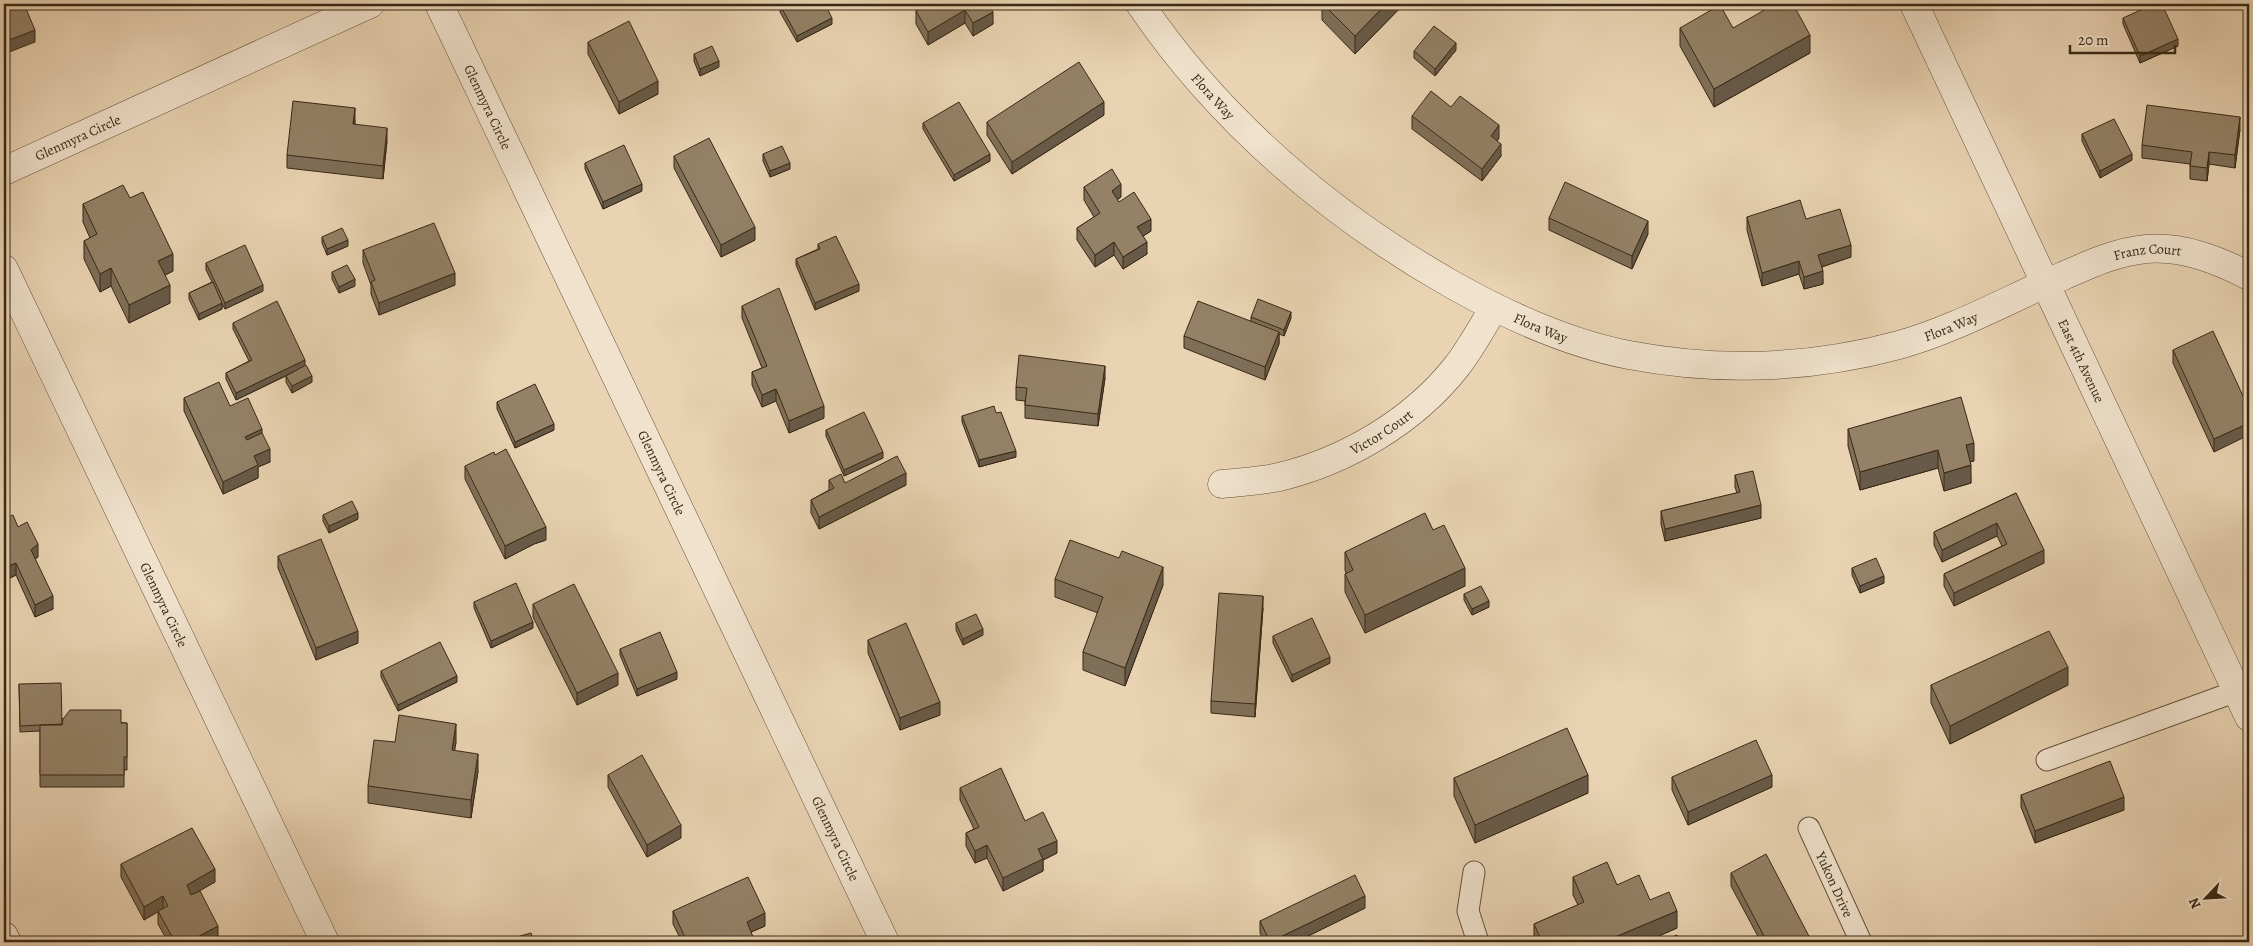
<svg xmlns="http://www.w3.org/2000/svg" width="2253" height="946" font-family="Alegreya,serif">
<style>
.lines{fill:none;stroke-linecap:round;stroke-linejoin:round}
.lane-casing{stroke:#64543d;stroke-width:23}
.street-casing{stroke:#64543d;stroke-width:29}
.secondary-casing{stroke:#382916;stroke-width:29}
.lane{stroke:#f1e2cd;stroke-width:21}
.street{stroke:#f1e2cd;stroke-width:28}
.secondary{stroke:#f1e2cd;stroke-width:28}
.wall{fill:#7f6f59;stroke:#382916}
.shaded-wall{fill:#685a48;stroke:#382916}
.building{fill:#948167;stroke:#382916}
.labels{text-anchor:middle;stroke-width:4.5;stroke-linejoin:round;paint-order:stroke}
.street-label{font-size:14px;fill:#382916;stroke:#f1e2cd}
</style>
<rect width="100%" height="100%" fill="#e9d3b2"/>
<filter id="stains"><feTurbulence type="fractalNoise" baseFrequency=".004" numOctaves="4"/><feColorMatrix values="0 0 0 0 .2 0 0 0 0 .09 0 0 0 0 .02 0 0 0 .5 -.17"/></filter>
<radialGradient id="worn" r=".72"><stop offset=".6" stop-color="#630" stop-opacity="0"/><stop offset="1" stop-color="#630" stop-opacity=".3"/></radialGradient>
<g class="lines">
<!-- lane casing -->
<g class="lane-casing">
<g id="lane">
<path d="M2047,760L2237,691"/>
<path id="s1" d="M1809,828L1861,942"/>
<path d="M1474,872L1468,911L1478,942"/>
</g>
</g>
<!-- street casing -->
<g class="street-casing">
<g id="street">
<path id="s2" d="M439,4L885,942"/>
<path id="s3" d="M1140,4C1219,121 1331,216 1453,285C1508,316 1567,343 1629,355C1719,372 1810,369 1899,345C1956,329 2009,299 2063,276C2090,264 2116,252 2146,249C2183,246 2218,260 2249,276"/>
<path id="s4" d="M1914,4L2249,717"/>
<path id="s5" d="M4,171L370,4"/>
<path id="s6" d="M4,269L325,942"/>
<path id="s7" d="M1222,484C1241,482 1261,481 1279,477C1346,461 1414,421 1457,366C1471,348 1482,327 1494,308"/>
</g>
</g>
<!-- secondary casing -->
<g class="secondary-casing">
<path id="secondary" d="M4,936L7,942"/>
</g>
<!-- lane -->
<use href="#lane" class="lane"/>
<!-- street -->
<use href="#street" class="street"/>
<!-- secondary -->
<use href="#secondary" class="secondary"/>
</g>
<!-- wall -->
<path class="wall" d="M929,4H996L990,7L993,24L973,36L965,23L928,45L916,24V11Z
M1322,4H1404L1355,54L1322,20Z
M780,5L832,24L797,42L780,12Z
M2123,18L2178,46L2140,63L2123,24Z
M1680,28H1733L1810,53L1714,107L1680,46Z
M588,42L658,94L619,114L588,54Z
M1456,50L1435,76L1414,58V51Z
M694,54L719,67L700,76L694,61Z
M1451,107L1499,138L1497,141L1501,156L1482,181L1412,129V116Z
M1104,115L1012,174L987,135V122Z
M355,120V124L387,141L383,179L287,168V155Z
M923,123L990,161L954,181L923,129Z
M2240,129L2235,168L2209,164L2207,181L2190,179V164L2142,158V145Z
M2082,134L2132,160L2100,178L2082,141Z
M763,154L790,169L770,177L763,161Z
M674,156L755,240L721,257L674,168Z
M585,163L642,191L603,209L585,169Z
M1084,187L1121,197L1117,200L1119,202L1151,231L1143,236L1147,254L1123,269L1114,255L1095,267L1077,240V228L1094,217L1084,200Z
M130,198L173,271L165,275L170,303L129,323L111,286L100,292L84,259V241L90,238L83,222V204Z
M1747,217L1806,219L1851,257L1822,267L1823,284L1804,289L1799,274L1762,286L1747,230Z
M1549,218L1648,234L1632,269L1549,230Z
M322,237L348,246L327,255L322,243Z
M818,244L859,291L815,310L796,265V259L818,249Z
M363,250L455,285L379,315L371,294V285L363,263Z
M206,263L263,291L225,309L222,304V309L199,320L189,299V293L212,282L206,270Z
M332,272L355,286L339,293L332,279Z
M742,306L824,418L789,433L776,401L762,407L752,385V372L762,368L742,318Z
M1251,317L1291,318L1284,336L1279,334V344L1265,380L1184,348V336L1251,321Z
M233,323L305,366L312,382L292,393L286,382V376L288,375L236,400L226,379V373L249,361L233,329Z
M2173,350L2249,409L2214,452L2173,363Z
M1105,378L1098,426L1025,418V401L1016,400V387Z
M184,398L230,406L262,433L270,462L258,467V478L223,494L184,411Z
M497,402L554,430L515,448L497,409Z
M962,416L1016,457L979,467L962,422Z
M1848,429L1974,461H1970L1971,483L1944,491L1938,468L1860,490L1848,446Z
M826,430L883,458L844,476L826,436Z
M465,466L546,540L534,544L505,559L465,479Z
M1735,475L1761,518L1665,541L1661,524V511L1737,493L1735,487Z
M829,480L845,483L906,485L819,529L811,513V500L829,490Z
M2016,493L2044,563L1954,606L1944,586V574L2002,546L1997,536L1942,562L1934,545V532Z
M323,515L358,519L329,533L323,521Z
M18,527L38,557L35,559L53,609L35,617L16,575L4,581Z
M1433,530L1465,586L1365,633L1345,592V574L1346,573L1345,570V552Z
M278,556L358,643L316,660L278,568Z
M1852,568L1884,583L1860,593L1852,575Z
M1055,579L1163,585L1125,686L1083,670V652L1098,613L1055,597Z
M1464,594L1489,607L1472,615L1464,600Z
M474,602L533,628L491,648L474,608Z
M533,604L618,685L577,705L533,617Z
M1263,608L1255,717L1211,713V701Z
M956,623L983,635L963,645L956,630Z
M1273,636L1330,663L1292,682L1273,643Z
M868,640L940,715L900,730L868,653Z
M620,649L677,679L637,696L620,655Z
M381,671L457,682L398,711L381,677Z
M19,684L63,719L127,723V770H124V787H40V731L20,732Z
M1931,685H2068L1950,744L1931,703Z
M395,742H456L454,751L478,771L471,818L368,803V786Z
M608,775L681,838L647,857L608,787Z
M1672,777L1772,787L1688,825L1672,790Z
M1454,778L1588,793L1475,843L1454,796Z
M960,788L1025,821L1057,853L1043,860V871L1003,891L987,858L975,863L966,846V833L974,829L960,800Z
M2021,795L2124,810L2035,843L2021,807Z
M121,864L215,882L191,895L218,938L211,942H168L158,924V911L144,920L121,877Z
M1731,873L1812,942H1761L1731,886Z
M1573,877L1617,885L1650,900L1677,928L1645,942H1534V924L1578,905L1573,895Z
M1365,908L1296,942H1264L1260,933V921Z
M673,911L765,926L751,932L753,942H682L673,924Z"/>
<!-- shaded-wall -->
<path class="shaded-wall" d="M985,4H996L985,10Z
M1386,4H1404L1355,54V36Z
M965,10V23L928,45V32Z
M993,12V24L973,36V23Z
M832,18V24L797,42V36Z
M35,30V42L4,54V42Z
M1810,35V53L1714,107V89Z
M2178,39V46L2140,63V56Z
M1456,43V50L1435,76V69Z
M719,61V67L700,76V69Z
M658,81V94L619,114V102Z
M1104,102V115L1012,174V162Z
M355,108V120L353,137V124Z
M2240,117V129L2235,168V155Z
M1499,125V138L1491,149V136Z
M387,128V141L383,179V166Z
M1501,144V156L1482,181V169Z
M2209,152V164L2207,181V168Z
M990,154V161L954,181V175Z
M2132,154V160L2100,178V171Z
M790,163V169L770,177V171Z
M642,184V191L603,209V202Z
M1121,184V197L1112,203V191Z
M1151,219V231L1137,240V227Z
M1648,221V234L1632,269V256Z
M755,227V240L721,257V245Z
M348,240V246L327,255V249Z
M1114,242V255L1095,267V255Z
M1147,242V254L1123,269V257Z
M1851,245V257L1818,268V255Z
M173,254V271L158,279V261Z
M1799,261V274L1762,286V273Z
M111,268V286L100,292V274Z
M1823,271V284L1804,289V277Z
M455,273V285L379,315V303Z
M355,279V286L339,293V287Z
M859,284V291L815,310V303Z
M170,285V303L129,323V305Z
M263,285V291L225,309V303Z
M222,303V309L199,320V314Z
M1291,312V318L1284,336V330Z
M1279,332V344L1265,380V367Z
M305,360V366L236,400V393Z
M1105,366V378L1098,426V414Z
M312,376V382L292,393V386Z
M776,389V401L762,407V395Z
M824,406V418L789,433V421Z
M2249,423V435L2214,452V439Z
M554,424V430L515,448V442Z
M262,429V441L245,449V437Z
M1974,443V461L1966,463V445Z
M270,449V462L258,467V478L223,494V482L254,456Z
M1938,450V468L1860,490V472Z
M1016,451V457L979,467V460Z
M883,452V458L844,476V470Z
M1971,465V483L1944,491V473Z
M906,473V485L819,529V517Z
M1761,505V518L1665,541V529Z
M358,513V519L329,533V526Z
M1997,523V536L1942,562V550Z
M546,527V540L534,544L505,559V546L534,532Z
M38,544V557L31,562V550Z
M2044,550V563L1954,606V593Z
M16,563V575L4,581V568Z
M1163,567V585L1125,686V668Z
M1465,568V586L1365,633V615Z
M1884,576V583L1860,593V586Z
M53,596V609L35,617V605Z
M1263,596V608L1255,717V704Z
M1489,601V607L1472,615V609Z
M533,622V628L491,648V641Z
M983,629V635L963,645V639Z
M358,631V643L316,660V648Z
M1330,657V663L1292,682V675Z
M2068,667V685L1950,744V726Z
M677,672V679L637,696V689Z
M618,673V685L577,705V693Z
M457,676V682L398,711V705Z
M940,702V715L900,730V718Z
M456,724V742L452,768V750Z
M478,754V771L471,818V800Z
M1588,775V793L1475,843V825Z
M1772,775V787L1688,825V812Z
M2124,797V810L2035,843V831Z
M681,825V838L647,857V845Z
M1057,841V853L1043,860V871L1003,891V878L1038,849Z
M987,845V858L975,863V851Z
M215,869V882L187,898V885Z
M163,896V909L144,920V907Z
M1365,896V908L1296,942H1270Z
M1677,911V928L1645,942H1603Z
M765,913V926L747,934V922Z
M218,926V938L211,942H188Z
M753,937V942H740Z
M708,938V942H699Z"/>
<!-- building -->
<path class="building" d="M4,4H24L35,30L4,42Z
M783,4H825L832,18L797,36L780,5Z
M929,4H988L993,12L973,23L965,10L928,32L916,11Z
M1323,4H1386L1355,36Z
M1775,4H1793L1810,35L1714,89L1680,28L1720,5L1733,28Z
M2154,4H2162L2178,39L2140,56L2123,18Z
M629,21L658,81L619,102L588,42Z
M1434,26L1456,43L1435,69L1414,51Z
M712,46L719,61L700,69L694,54Z
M1079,62L1104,102L1012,162L987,122Z
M1431,91L1451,107L1460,96L1499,125L1491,136L1501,144L1482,169L1412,116Z
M293,101L355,108L353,124L387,128L383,166L287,155Z
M959,102L990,154L954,175L923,123Z
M2147,105L2240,117L2235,155L2209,152L2207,168L2190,166L2192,152L2142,145Z
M2114,119L2132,154L2100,171L2082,134Z
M709,138L755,227L721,245L674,156Z
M624,145L642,184L603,202L585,163Z
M782,146L790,163L770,171L763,154Z
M1112,169L1121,184L1112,191L1119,202L1134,192L1151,219L1137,227L1147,242L1123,257L1114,242L1095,255L1077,228L1100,213L1084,187Z
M1565,182L1648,221L1632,256L1549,218Z
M123,185L130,198L143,192L173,254L158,261L170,285L129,305L111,268L100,274L84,241L97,234L83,204Z
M1800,200L1806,219L1840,209L1851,245L1818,255L1823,271L1804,277L1799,261L1762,273L1747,217Z
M434,223L455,273L379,303L371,282L375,280L363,250Z
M342,228L348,240L327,249L322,237Z
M836,236L859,284L815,303L796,259L820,249L818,244Z
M245,245L263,285L225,303L206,263Z
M347,265L355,279L339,287L332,272Z
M213,282L222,303L199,314L189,293Z
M779,288L824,406L789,421L776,389L762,395L752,372L767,366L742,306Z
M1258,299L1291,312L1284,330L1251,317Z
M277,301L305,360L236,393L226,373L252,360L233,323Z
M1198,301L1279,332L1265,367L1184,336Z
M2213,331L2249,409V423L2214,439L2173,350Z
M1019,355L1105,366L1098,414L1025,405L1027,388L1016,387Z
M306,365L312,376L292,386L286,376Z
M219,382L230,406L248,398L262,429L245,437L247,440L262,433L270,449L254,456L258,465L223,482L184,398Z
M535,384L554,424L515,442L497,402Z
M1961,397L1974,443L1966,445L1971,465L1944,473L1938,450L1860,472L1848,429Z
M994,406L996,413L1001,412L1016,451L979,460L962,416Z
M864,412L883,452L844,470L826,430Z
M506,449L546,527L534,532L505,546L465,466L494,452L495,455Z
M897,456L906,473L819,517L811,500L834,488L829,480L841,474L845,483Z
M1753,471L1761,505L1665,529L1661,511L1740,492L1735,475Z
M2016,493L2044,550L1954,593L1944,574L2007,544L1997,523L1942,550L1934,532Z
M352,501L358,513L329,526L323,515Z
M1425,513L1433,530L1444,525L1465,568L1365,615L1345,574L1353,570L1345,552Z
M13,515L18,527L27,522L38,544L31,550L53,596L35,605L16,563L4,568V519Z
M321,539L358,631L316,648L278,556Z
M1070,540L1119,558L1122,551L1163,567L1125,668L1083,652L1103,597L1055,579Z
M1876,558L1884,576L1860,586L1852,568Z
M516,583L533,622L491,641L474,602Z
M574,584L618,673L577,693L533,604Z
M1481,586L1489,601L1472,609L1464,594Z
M1219,593L1263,596L1255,704L1211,701Z
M976,614L983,629L963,639L956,623Z
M1312,618L1330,657L1292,675L1273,636Z
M906,623L940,702L900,718L868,640Z
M2049,631L2068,667L1950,726L1931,685Z
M660,632L677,672L637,689L620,649Z
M440,642L457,676L398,705L381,671Z
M61,683L62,724L20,726L19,684Z
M70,710H121V723H127V757H124V775H40V725H62L63,719Z
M399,715L456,724L452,750L478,754L471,800L368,786L374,740L395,742Z
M1567,728L1588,775L1475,825L1454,778Z
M1756,740L1772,775L1688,812L1672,777Z
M642,755L681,825L647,845L608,775Z
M2110,761L2124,797L2035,831L2021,795Z
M1001,768L1025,821L1043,812L1057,841L1038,849L1043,859L1003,878L987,845L975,851L966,833L979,827L960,788Z
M192,828L215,869L187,885L191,895L200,891L218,926L188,942H175L158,911L168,906L163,896L144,907L121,864Z
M1766,854L1812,942H1767L1731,873Z
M1607,862L1617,885L1639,875L1650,900L1669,892L1677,911L1603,942H1542L1534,924L1584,902L1573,877Z
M1355,875L1365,896L1270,942L1260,921Z
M748,877L765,913L747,922L753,937L740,942H710L708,938L699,942H687L673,911Z
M531,933L534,942H499Z
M1677,935L1680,942H1660Z"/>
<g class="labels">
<!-- street labels -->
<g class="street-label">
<text dy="5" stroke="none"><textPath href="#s3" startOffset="118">Flora Way</textPath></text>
<text dy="5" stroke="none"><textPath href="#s2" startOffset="114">Glenmyra Circle</textPath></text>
<text dy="5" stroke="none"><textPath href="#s5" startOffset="81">Glenmyra Circle</textPath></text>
<text dy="5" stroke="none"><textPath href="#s3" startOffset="1154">Franz Court</textPath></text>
<text dy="5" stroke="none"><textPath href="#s3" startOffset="942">Flora Way</textPath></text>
<text dy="5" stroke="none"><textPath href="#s3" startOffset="522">Flora Way</textPath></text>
<text dy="5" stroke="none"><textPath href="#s4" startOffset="394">East 4th Avenue</textPath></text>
<text dy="5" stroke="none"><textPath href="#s7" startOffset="170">Victor Court</textPath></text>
<text dy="5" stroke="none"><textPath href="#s2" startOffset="519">Glenmyra Circle</textPath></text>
<text dy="5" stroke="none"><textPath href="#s6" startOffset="372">Glenmyra Circle</textPath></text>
<text dy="5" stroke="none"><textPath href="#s2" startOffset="924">Glenmyra Circle</textPath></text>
<text dy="5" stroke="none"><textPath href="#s1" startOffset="62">Yukon Drive</textPath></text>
</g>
</g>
<!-- margin -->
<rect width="2253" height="946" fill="none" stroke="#e9d3b2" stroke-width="20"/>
<rect x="5" y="5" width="2243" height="936" fill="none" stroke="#382916" stroke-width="2.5"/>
<rect x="10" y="10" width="2233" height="926" fill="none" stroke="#382916"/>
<!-- north arrow -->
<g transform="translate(2206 898) rotate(245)" stroke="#f1e2cd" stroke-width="4" paint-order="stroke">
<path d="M0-4L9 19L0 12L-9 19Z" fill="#382916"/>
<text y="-8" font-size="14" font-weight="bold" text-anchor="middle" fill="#382916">N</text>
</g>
<!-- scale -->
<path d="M2070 45v8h105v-8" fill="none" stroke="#382916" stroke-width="2.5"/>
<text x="2078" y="45" font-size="15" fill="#382916" stroke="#f1e2cd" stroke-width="4" paint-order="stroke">20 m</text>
<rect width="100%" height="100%" filter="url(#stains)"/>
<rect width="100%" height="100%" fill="url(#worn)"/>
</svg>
